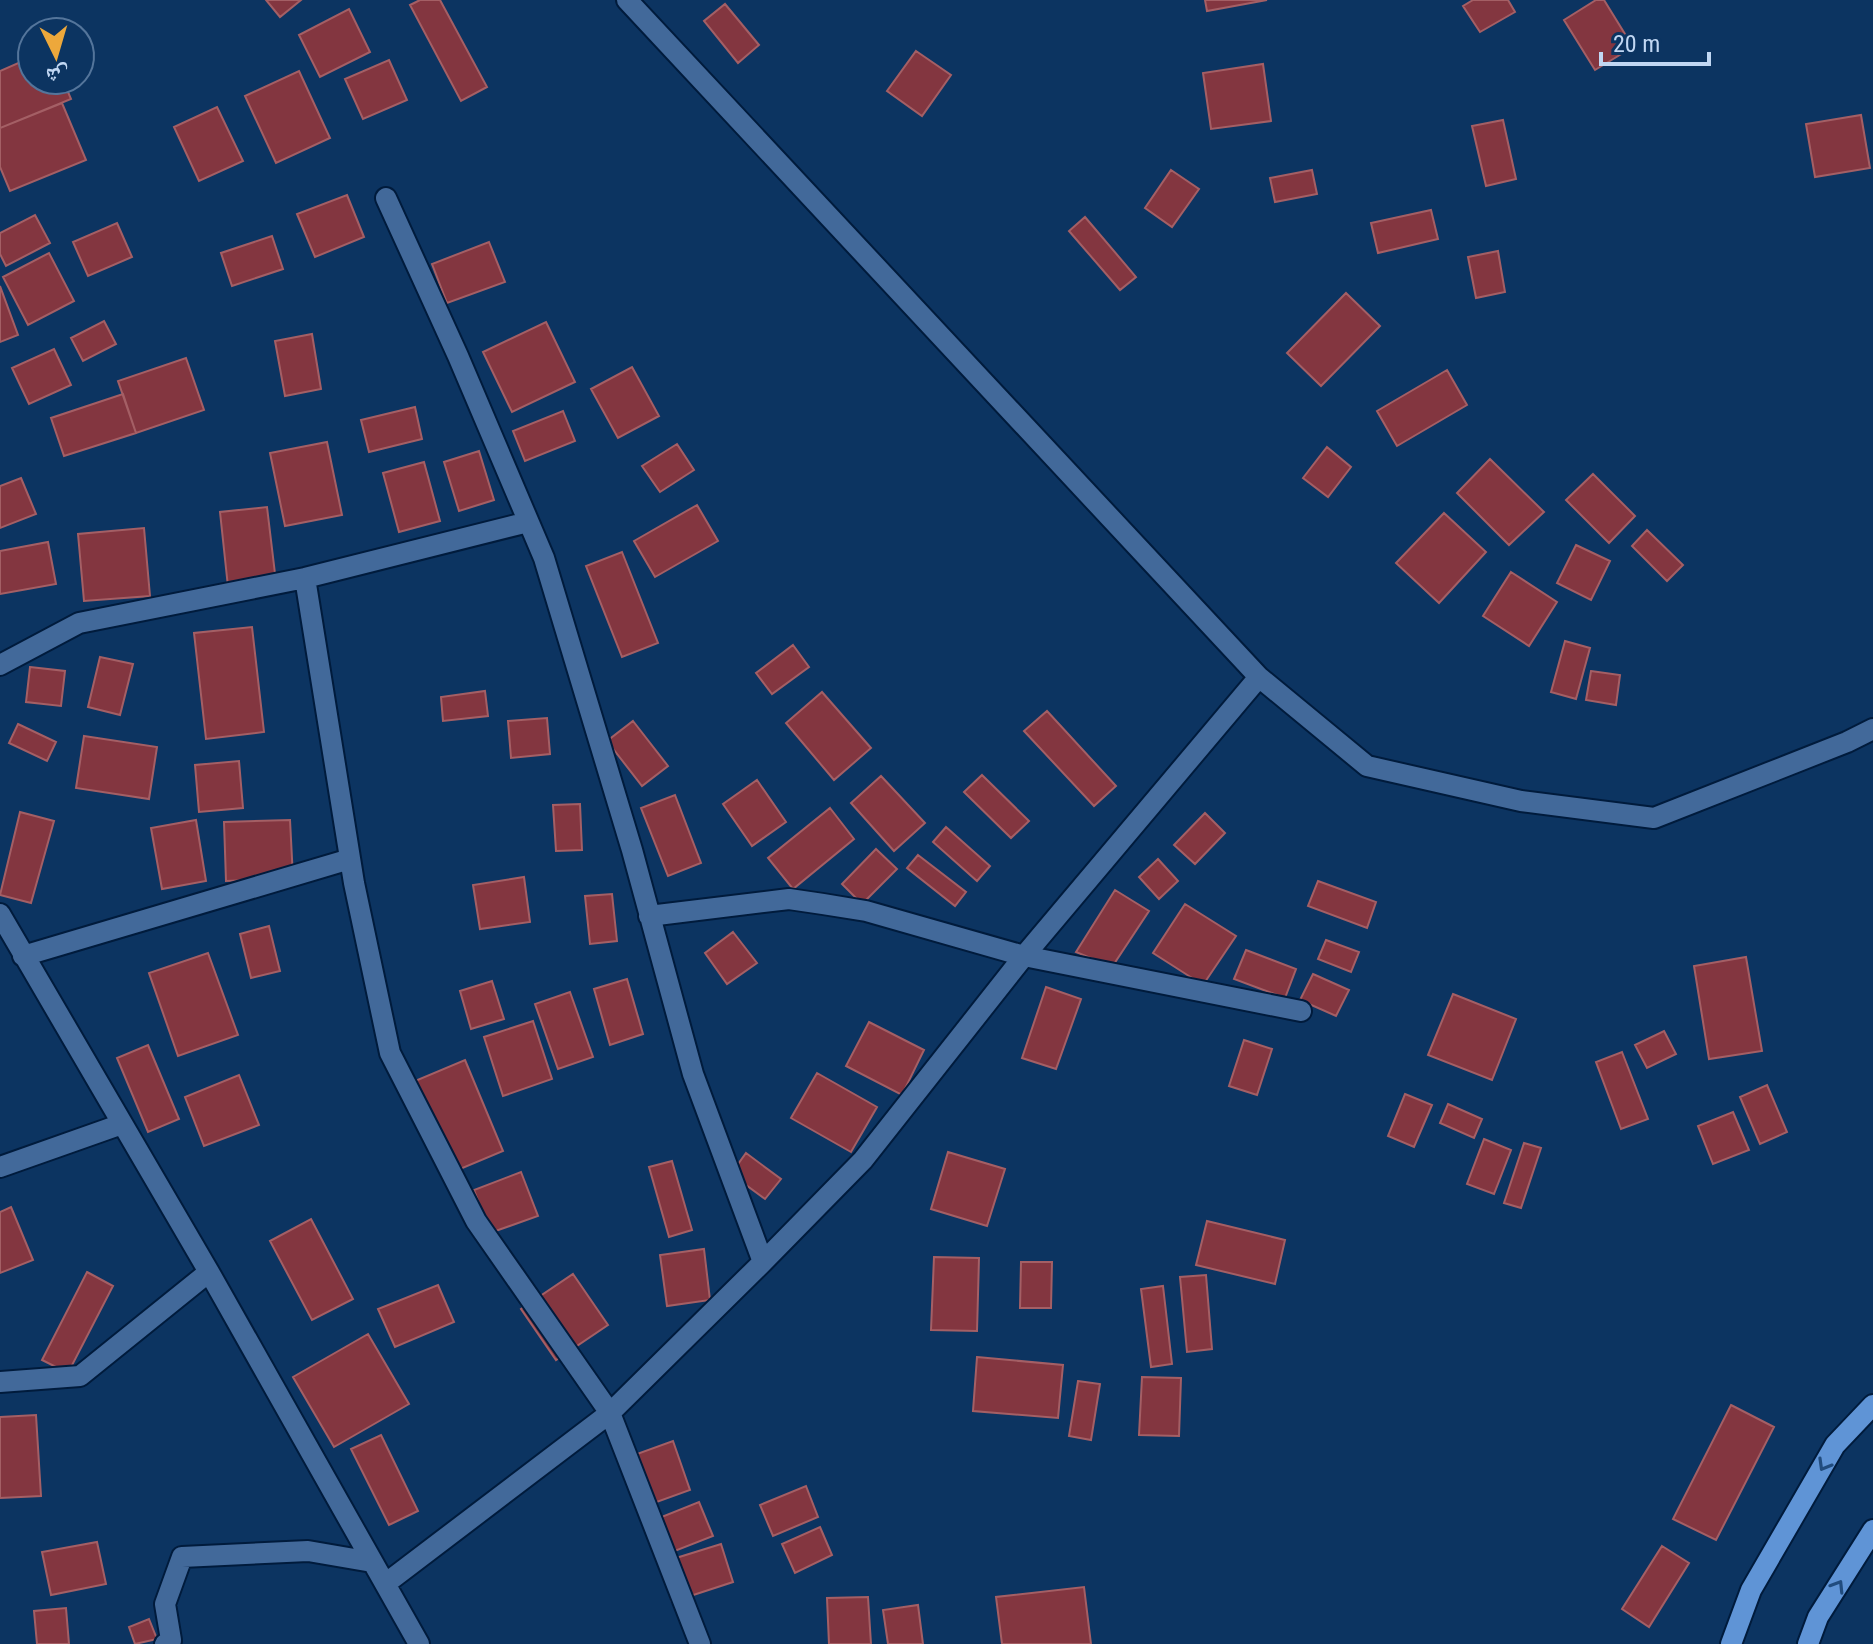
<svg xmlns="http://www.w3.org/2000/svg" width="1873" height="1644" font-family="'Roboto Condensed','Noto Naskh Arabic',sans-serif">
<style>
.building{fill:#833640;stroke:#a45f65;stroke-width:2}
.lines{fill:none;stroke-linecap:round;stroke-linejoin:round}
.minor-casing{stroke:#001b3c;stroke-width:24}
.major-casing{stroke:#001b3c;stroke-width:24}
.minor{stroke:#42699a;stroke-width:20}
.major{stroke:#5f94d6;stroke-width:20}
.oneway{stroke:#214c7e}
</style>
<rect width="100%" height="100%" fill="#0c3461"/>
<!-- building -->
<path class="building" d="M266,0H301L280,17Z
M420,0H440L487,87L461,101L410,5Z
M1205,0H1267L1207,11Z
M1473,0H1508L1515,12L1480,32L1463,6Z
M1596,0H1604L1633,47L1595,70L1564,20Z
M725,4L759,45L738,63L704,21Z
M349,9L370,52L320,77L299,35Z
M916,51L951,75L922,116L887,91Z
M32,57V80H63L71,99L0,128V71Z
M389,60L407,100L363,119L345,79Z
M1263,64L1271,121L1211,129L1203,73Z
M299,71L330,138L276,163L245,96Z
M62,103L86,160L10,191L0,167V128Z
M217,107L243,161L199,181L174,127Z
M1861,115L1870,168L1815,177L1806,124Z
M1503,120L1516,179L1486,186L1472,126Z
M1171,170L1199,189L1172,227L1145,208Z
M1312,170L1317,194L1275,202L1270,178Z
M347,195L364,237L315,257L297,214Z
M1431,210L1438,239L1378,253L1371,223Z
M35,215L50,243L6,266L0,254V233Z
M1085,217L1136,277L1120,290L1069,231Z
M117,223L132,257L88,276L73,242Z
M272,236L283,269L232,286L221,253Z
M489,242L505,282L447,303L432,264Z
M1498,251L1505,292L1476,298L1468,257Z
M49,253L74,301L28,325L3,277Z
M0,286L18,335L0,342Z
M1346,293L1380,326L1321,386L1287,353Z
M104,321L116,344L83,361L71,338Z
M546,322L575,382L512,412L483,352Z
M312,334L321,389L285,396L275,341Z
M54,349L71,385L29,404L12,368Z
M186,358L204,410L136,433L118,381Z
M632,367L659,416L618,438L591,389Z
M1447,370L1467,405L1397,446L1377,411Z
M123,394L136,433L64,456L51,418Z
M415,407L422,439L369,452L361,420Z
M563,411L575,441L525,461L513,431Z
M327,442L342,515L285,526L270,453Z
M677,444L694,470L660,492L642,466Z
M1327,447L1351,467L1328,497L1303,478Z
M479,451L494,500L459,511L444,462Z
M1490,459L1544,512L1509,545L1457,493Z
M424,462L440,521L399,532L383,473Z
M1593,474L1635,516L1609,543L1566,500Z
M21,478L36,514L0,528V486Z
M697,505L718,541L655,577L634,541Z
M267,507L276,582L228,587L220,512Z
M1444,513L1486,552L1439,603L1396,563Z
M144,528L150,596L84,601L78,534Z
M1647,530L1683,565L1667,581L1632,546Z
M48,542L56,584L0,594V551Z
M1576,545L1610,561L1591,600L1557,583Z
M622,552L658,643L622,657L586,566Z
M1511,572L1557,602L1529,646L1483,616Z
M252,627L264,732L206,739L194,633Z
M1565,641L1590,648L1576,699L1551,692Z
M793,645L809,667L772,694L756,673Z
M100,657L133,664L120,715L88,707Z
M30,667L65,671L61,706L26,702Z
M1591,671L1620,675L1616,705L1586,700Z
M485,691L488,716L443,721L441,697Z
M822,692L871,748L834,780L786,723Z
M1047,711L1116,786L1094,806L1024,731Z
M547,718L550,754L511,758L508,721Z
M633,721L668,766L642,786L607,741Z
M18,724L56,742L47,761L9,743Z
M84,736L157,747L149,799L76,788Z
M239,761L243,808L199,812L195,765Z
M982,775L1029,821L1011,838L964,792Z
M881,776L925,823L894,851L851,803Z
M757,780L786,822L752,846L723,804Z
M675,795L701,863L668,876L641,808Z
M580,804L582,850L556,851L553,805Z
M830,808L854,839L793,889L768,858Z
M20,812L54,821L31,903L0,895Z
M1205,813L1225,833L1195,864L1174,845Z
M196,820L206,881L162,889L151,828Z
M290,820L293,878L226,881L224,822Z
M946,827L990,866L977,881L933,842Z
M876,849L897,869L862,904L842,884Z
M918,855L966,892L955,906L907,868Z
M1158,859L1178,881L1159,899L1139,877Z
M524,877L530,922L480,929L473,885Z
M1318,881L1376,902L1367,928L1308,906Z
M1115,890L1149,911L1112,967L1076,952Z
M612,894L617,941L590,944L585,896Z
M1185,904L1236,936L1203,985L1153,953Z
M269,926L280,971L251,978L240,934Z
M733,932L757,963L727,984L705,953Z
M1326,940L1359,952L1351,972L1318,959Z
M1246,950L1296,969L1285,998L1234,979Z
M208,953L238,1035L178,1056L149,973Z
M1746,957L1762,1051L1709,1059L1694,966Z
M1313,974L1349,990L1336,1016L1300,1000Z
M627,979L643,1034L610,1045L594,989Z
M492,981L504,1019L471,1029L460,991Z
M1046,987L1081,999L1056,1069L1022,1058Z
M570,992L593,1057L558,1069L535,1004Z
M1453,994L1516,1019L1492,1080L1428,1055Z
M533,1021L552,1079L503,1096L484,1037Z
M869,1022L924,1050L902,1095L846,1066Z
M1664,1031L1676,1054L1647,1068L1635,1045Z
M1244,1040L1272,1049L1257,1095L1229,1086Z
M148,1045L179,1119L148,1132L117,1058Z
M1622,1052L1648,1119L1621,1129L1596,1062Z
M465,1060L503,1151L453,1172L415,1081Z
M817,1073L877,1107L851,1152L791,1118Z
M239,1075L259,1125L204,1146L185,1097Z
M1767,1085L1787,1132L1760,1144L1740,1097Z
M1405,1094L1432,1105L1414,1147L1388,1136Z
M1448,1104L1482,1119L1474,1138L1440,1123Z
M1733,1112L1749,1150L1713,1164L1698,1126Z
M1484,1139L1511,1150L1494,1194L1467,1184Z
M1524,1143L1541,1148L1521,1208L1504,1203Z
M948,1152L1005,1169L987,1226L931,1209Z
M746,1153L781,1179L765,1199L731,1174Z
M672,1161L692,1230L669,1237L649,1167Z
M521,1172L538,1216L490,1233L474,1190Z
M11,1207L33,1260L0,1273V1212Z
M311,1219L353,1299L312,1320L270,1241Z
M1207,1221L1285,1240L1275,1284L1196,1265Z
M704,1249L710,1300L667,1306L660,1255Z
M934,1257L979,1258L977,1331L931,1330Z
M1021,1262H1052L1051,1308H1020Z
M87,1272L113,1286L68,1373L42,1360Z
M573,1274L608,1325L556,1360L521,1309Z
M1206,1275L1212,1349L1187,1352L1180,1277Z
M438,1285L454,1322L395,1347L378,1309Z
M1163,1286L1172,1364L1151,1367L1141,1289Z
M368,1334L409,1404L334,1447L293,1377Z
M977,1357L1063,1365L1058,1418L973,1411Z
M1142,1377L1181,1378L1179,1436L1139,1435Z
M1078,1381L1100,1384L1091,1440L1069,1436Z
M1731,1405L1774,1427L1716,1540L1673,1519Z
M36,1415L41,1496L0,1498V1417Z
M381,1435L418,1511L389,1525L351,1449Z
M673,1441L690,1490L640,1508L623,1459Z
M806,1486L818,1517L773,1536L760,1505Z
M699,1502L713,1536L662,1556L649,1522Z
M820,1527L832,1555L795,1573L782,1544Z
M97,1542L106,1584L51,1595L42,1552Z
M721,1544L733,1582L672,1602L660,1563Z
M1662,1546L1689,1563L1649,1627L1622,1609Z
M1084,1587L1091,1644H1002L996,1597Z
M868,1597L871,1644H829L827,1598Z
M918,1605L923,1644H888L883,1610Z
M66,1608L69,1644H37L34,1611Z
M149,1619L157,1639L135,1644L129,1627Z"/>
<g class="lines">
<!-- minor casing -->
<g class="minor-casing">
<path id="minor" d="M627,0L1259,677L1367,766L1521,801L1654,818L1847,742L1873,729
M386,198L458,356L544,558L632,850L693,1074L763,1262
M305,578L354,883L390,1053L476,1221L610,1413L700,1644
M0,665L79,623L305,578L528,522
M0,914L209,1272L419,1644
M649,916L789,899L823,904L866,911L1024,956L1301,1011
M23,956L350,859
M0,1167L122,1124
M0,1382L80,1376L209,1272
M385,1584L610,1413L763,1262L863,1160L1024,956L1259,677
M165,1644L171,1640L165,1604L182,1557L308,1551L372,1562"/>
</g>
<!-- major casing -->
<g class="major-casing">
<path id="major" d="M1731,1644L1751,1590L1835,1445L1873,1405
M1808,1644L1818,1617L1873,1530"/>
</g>
<!-- minor -->
<use href="#minor" class="minor"/>
<!-- major -->
<use href="#major" class="major"/>
</g>
<!-- one-way arrows -->
<defs><path id="oneway-chevron" d="M-2-3.5L2.5 0L-2 3.5" fill="none" stroke-width="1.6" stroke-linecap="round" stroke-linejoin="round" transform="scale(2)"/></defs>
<g class="oneway">
<use href="#oneway-chevron" transform="translate(1824 1465) rotate(120)"/>
<use href="#oneway-chevron" transform="translate(1838 1586) rotate(-58)"/>
</g>
<!-- north arrow -->
<g transform="translate(56 56) rotate(175)"><circle r="38" fill="#0c3461" stroke="#54759b" stroke-width="2"/>
<path d="M0-6L14 30L0 20L-14 30Z" fill="#eda83b"/>
<text y="-12" font-size="22" font-weight="bold" text-anchor="middle" fill="#c1d7f3">ش</text>
</g>
<!-- scale -->
<path d="M1601 52v12h108v-12" fill="none" stroke="#c1d7f3" stroke-width="4"/>
<text x="1613" y="52" font-size="24" fill="#c1d7f3" stroke="#0c3461" stroke-width="6" paint-order="stroke">20 m</text>
</svg>
